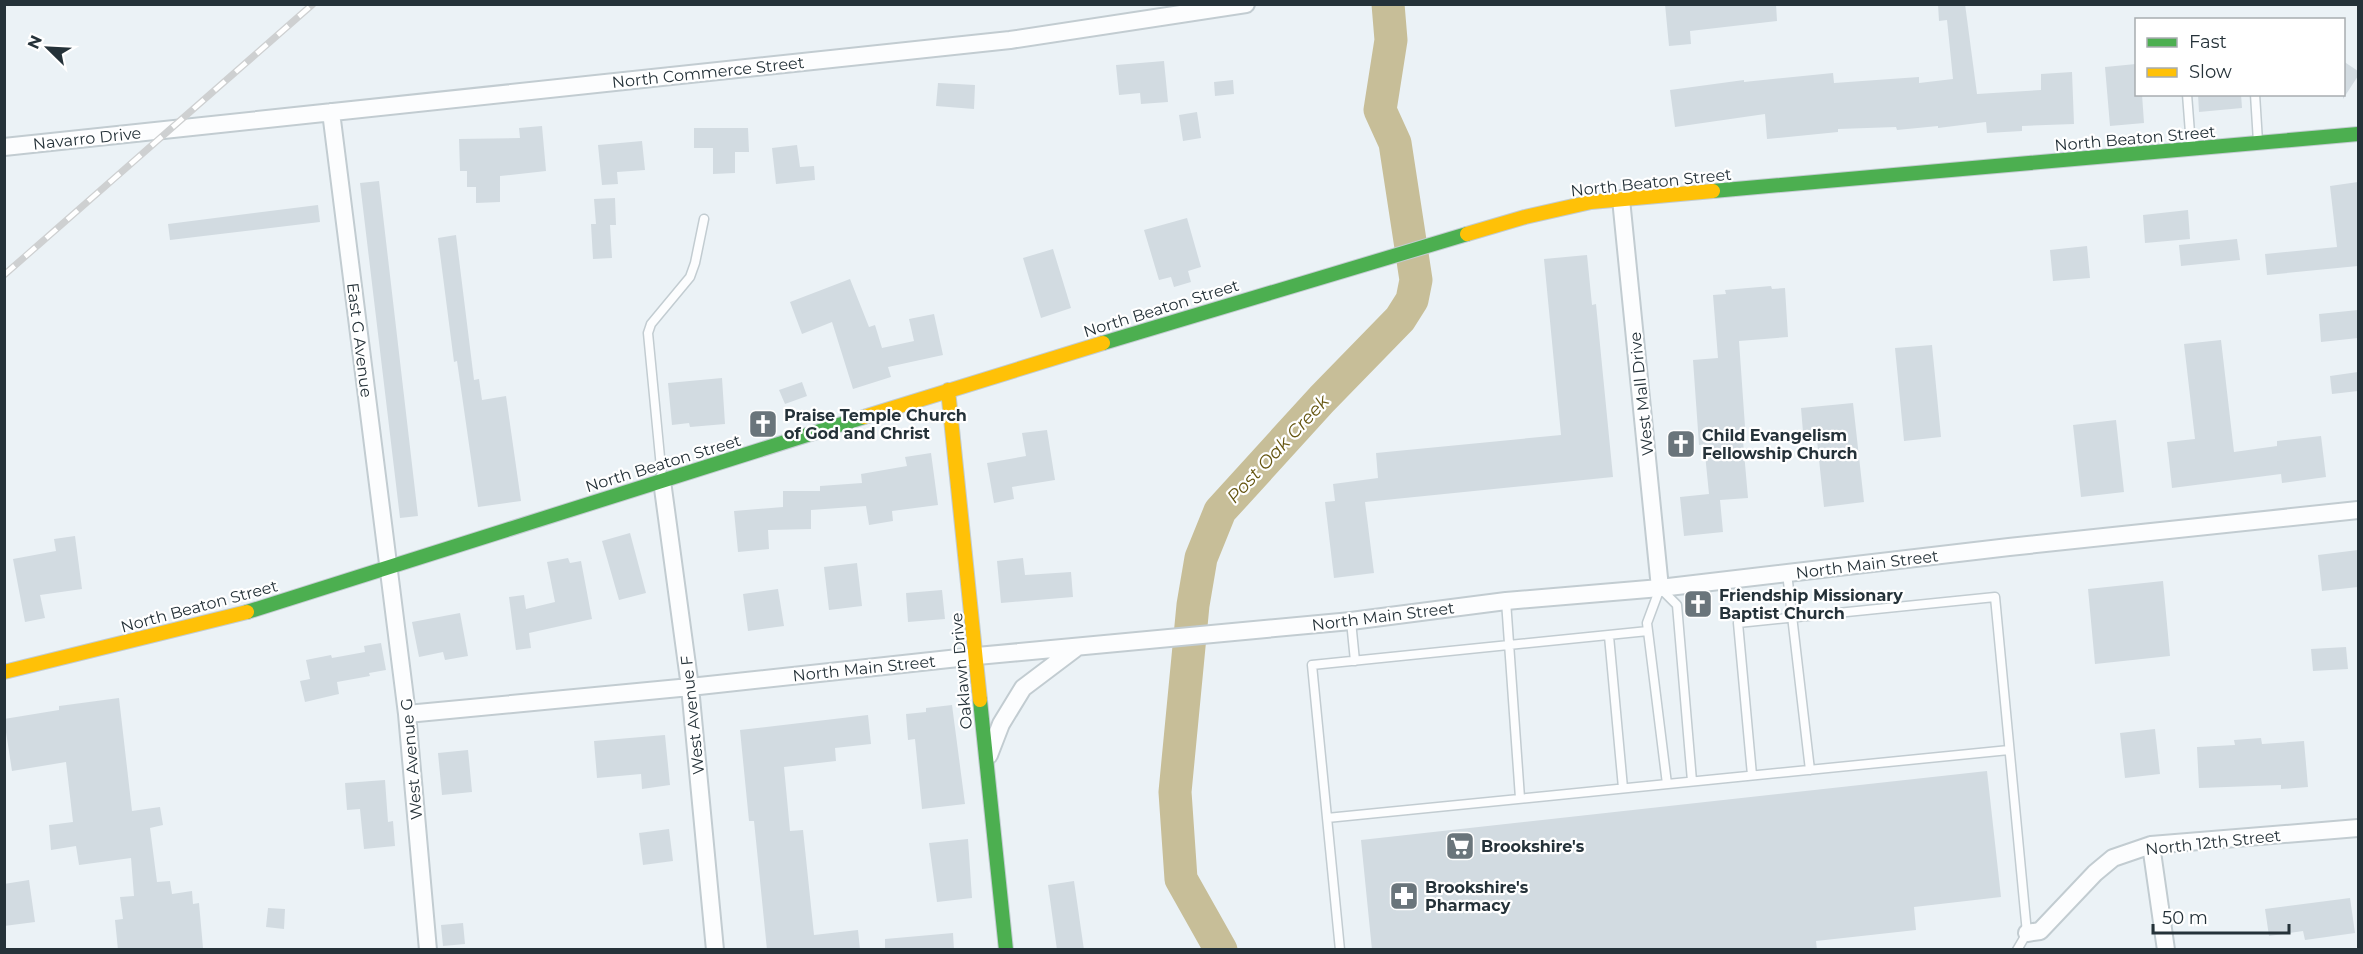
<svg xmlns="http://www.w3.org/2000/svg" width="2363" height="954" font-family="Montserrat,sans-serif">
<style>
.lines{fill:none;stroke-linecap:round;stroke-linejoin:round}
.river{stroke:#c7be98;stroke-width:33}
.building{fill:#d2dbe1}
.lane-casing{stroke:#c2ccd1;stroke-width:11}
.street-casing{stroke:#c2ccd1;stroke-width:20}
.fast-casing{stroke:#c2ccd1;stroke-width:16}
.slow-casing{stroke:#c2ccd1;stroke-width:16}
.lane{stroke:#fcfdfe;stroke-width:8}
.street{stroke:#fcfdfe;stroke-width:16}
.fast{stroke:#4caf50;stroke-width:14}
.slow{stroke:#ffc107;stroke-width:14}
.rail-casing{stroke:#ced0d1;stroke-width:7}
.rail{stroke:#fff;stroke-width:4.5;stroke-dasharray:14;stroke-linecap:butt}
.labels{text-anchor:middle;stroke-width:4.5;stroke-linejoin:round;paint-order:stroke}
.street-label{font-size:16px;fill:#253239;stroke:#fff}
.poi-label{font-size:16px;font-weight:bold;fill:#253239;stroke:#fff;text-anchor:start}
.water-label{font-size:18px;font-style:italic;fill:#655510;stroke:#fff}
</style>
<rect width="100%" height="100%" fill="#ebf2f6"/>
<g class="lines">
<!-- river -->
<path class="river" d="M1221,950L1181,879L1175,792L1193,605L1201,558L1220,511L1322,399L1400,319L1412,300L1416,280L1395,143L1380,110L1391,40L1388,4"/>
</g>
<!-- building -->
<path class="building" d="M1665,4H1776L1777,21L1690,31L1691,44L1669,46Z
M1938,4H1965L1977,94L2041,90V74L2072,72L2074,124L2022,126V131L1987,133L1986,122L1938,128V126L1897,130L1896,127L1838,129V132L1767,139L1765,114L1675,127L1670,90L1744,80V82L1833,73L1834,83L1919,77V83L1953,79L1947,20L1939,21Z
M1164,61L1168,102L1141,104L1140,93L1119,95L1116,65Z
M2343,61L2358,71V76L2343,99Z
M2136,64V94H2142L2144,123L2110,126L2105,67Z
M1233,80L1234,94L1215,96L1214,82Z
M938,83L975,85L974,109L936,106Z
M2198,94H2241L2242,108L2199,112Z
M1197,112L1201,138L1183,141L1179,115Z
M542,126L546,171L500,176V202L476,203V187H467V171H460L459,139L520,138L519,128Z
M694,128H748L749,152H735V173L713,174V148H694Z
M642,141L645,170L617,172L618,184L602,185L598,145Z
M797,145L800,167L814,166L815,180L776,184L772,148Z
M379,181L418,516L400,518L360,183Z
M2358,182V266L2267,275L2265,254L2337,247L2330,186Z
M615,198L616,225H610L612,258L593,259L591,224H596L594,199Z
M318,205L320,222L170,240L168,224Z
M2188,210L2190,239L2145,243L2143,215Z
M1187,218L1201,267L1188,271L1191,282L1174,287L1171,277L1159,280L1144,230Z
M456,235L474,380L479,379L482,400L506,396L521,501L478,507L457,361L454,362L438,238Z
M2237,239L2240,260L2181,266L2179,245Z
M2087,246L2090,278L2053,281L2050,250Z
M1053,249L1071,308L1041,318L1023,258Z
M1587,255L1592,305L1596,304L1613,477L1365,502L1374,573L1334,578L1325,502L1335,501L1333,484L1378,478L1376,453L1561,435L1544,259Z
M850,279L869,327L875,325L882,348L914,341L909,319L934,314L943,355L888,367L891,377L853,389L832,322L802,334L790,302Z
M1771,286L1772,289L1785,288L1788,337L1739,341L1746,441H1743L1748,498L1720,500L1723,532L1684,536L1680,497L1709,494L1704,444L1699,445L1693,360L1718,358L1713,295L1726,294L1725,290Z
M2358,310V338L2321,342L2319,314Z
M2221,340L2234,452L2277,446V441L2321,436L2326,477L2282,483L2281,474L2172,488L2167,442L2195,439L2184,344Z
M1932,345L1941,437L1904,441L1895,348Z
M2358,372V391L2332,394L2330,376Z
M722,378L725,424L690,427L689,423L672,425L668,383Z
M802,382L807,396L785,404L779,390Z
M1853,403L1864,502L1824,507L1816,431L1803,432L1801,408Z
M2116,420L2124,492L2081,497L2073,425Z
M1047,430L1055,480L1012,487L1014,499L994,503L987,463L1026,456L1022,433Z
M931,453L938,505L892,511L893,521L869,525L866,506L811,510V529L768,530L769,549L738,552L734,511L783,507V491H820V486L862,483L861,474L907,466L905,457Z
M630,533L646,593L619,600L602,541Z
M75,536L82,589L40,595L45,618L25,622L13,559L56,551L54,539Z
M2358,550V587L2322,591L2318,555Z
M568,558L570,563L581,561L592,619L529,633L531,648L516,650L509,597L524,595L526,609L555,602L547,562Z
M1023,558L1025,575L1071,572L1073,597L1001,603L997,561Z
M857,563L862,606L829,610L824,567Z
M2163,581L2170,656L2095,664L2088,589Z
M778,589L784,626L748,631L743,594Z
M942,590L945,619L908,622L906,593Z
M460,613L468,656L445,660L443,652L419,657L412,622Z
M381,643L386,670L369,673L370,676L337,682L339,694L305,702L300,681L310,679L306,660L331,655L332,658L365,652L364,646Z
M2346,647L2348,669L2313,671L2311,649Z
M119,698L132,811L160,807L163,825L150,828L157,882L170,881L172,894L192,891L193,904L199,903L203,948L118,950L115,920L123,919L120,897L134,896L131,858L79,865L76,846L51,850L49,825L73,822L66,762L12,771L4,719L59,710V706Z
M952,705L965,804L922,809L915,739L908,740L906,714L926,712V708Z
M868,715L871,744L835,748L836,761L784,767L790,831L803,830L814,935L858,930L860,950H767L754,821H749L740,730Z
M2155,729L2160,774L2125,778L2120,733Z
M665,735L670,785L642,789L641,774L597,778L594,741Z
M2261,738L2262,744L2304,741L2308,787L2281,789V785L2199,788L2197,747L2235,745L2234,740Z
M468,750L472,792L442,795L438,753Z
M1987,771L2001,897L1914,907L1916,930L1816,941L1817,950H1372L1361,840Z
M385,780L388,822L393,821L395,846L364,849L360,809L347,810L345,783Z
M669,829L673,861L643,865L639,833Z
M968,839L972,898L937,902L929,843Z
M29,880L35,922L4,926V884Z
M1074,881L1084,950H1057L1048,885Z
M2350,898L2355,933L2305,940L2303,931L2269,936L2265,909Z
M268,908L285,909L284,929L266,927Z
M463,923L465,944L443,946L441,925Z
M953,933L954,950H885V939Z"/>
<g class="lines">
<!-- lane casing -->
<g class="lane-casing">
<path id="lane" d="M2187,94L2191,146
M2255,94L2258,142
M662,478L648,333L651,324L690,277L695,263L704,219
M1787,573L1810,770
M1506,601L1520,798
M1351,621L1355,661
M1609,636L1623,788
M1752,775L1738,623L1995,597L2027,933L2017,950
M1667,784L1647,623L1660,588L1677,605L1692,781
M1327,818L2009,750
M1340,950L1312,665L1648,631"/>
</g>
<!-- street casing -->
<g class="street-casing">
<path id="street" d="M331,112L407,714L428,950
M4,147L1010,40L1246,4
M1621,199L1660,588
M662,481L690,687L715,950
M407,714L690,687L977,656L1351,621L1506,601L1660,588L2009,547L2358,510
M989,755L1001,724L1023,688L1076,648
M2151,845L2166,950
M2027,933L2040,931L2095,873L2113,858L2151,845L2358,828"/>
</g>
<!-- fast casing -->
<g class="fast-casing">
<path id="fast" d="M1713,191L2358,134
M1103,343L1467,234
M247,612L864,417
M980,700L1006,950"/>
</g>
<!-- slow casing -->
<g class="slow-casing">
<path id="slow" d="M1467,234L1525,217L1591,202L1713,191
M948,390L980,700
M864,417L1103,343
M4,672L247,612"/>
</g>
<!-- lane -->
<use href="#lane" class="lane"/>
<!-- street -->
<use href="#street" class="street"/>
<!-- fast -->
<use href="#fast" class="fast"/>
<!-- slow -->
<use href="#slow" class="slow"/>
<!-- rail casing -->
<g class="rail-casing">
<path id="rail" d="M4,275L313,4"/>
</g>
<!-- rail -->
<use href="#rail" class="rail"/>
</g>
<!-- icons -->
<defs>
<g id="church-square" transform="scale(1.5)"><rect x="-9" y="-9" width="18" height="18" rx="4" fill="#6a757b" stroke="#fff"/><path d="M-1.2-6h2.4v3.5h3.3v2.4h-3.3V6h-2.4V-.1h-3.3v-2.4h3.3Z" fill="#fff"/></g>
<g id="supermarket-square" transform="scale(1.5)"><rect x="-9" y="-9" width="18" height="18" rx="4" fill="#6a757b" stroke="#fff"/><path d="M-6-5.5h2.5l.6 2H6L4.5 2H-2.5L-4.4-4H-6ZM-1.5 3.2a1.3 1.3 0 1 0 .1 0ZM3 3.2a1.3 1.3 0 1 0 .1 0Z" fill="#fff"/></g>
<g id="pharmacy-square" transform="scale(1.5)"><rect x="-9" y="-9" width="18" height="18" rx="4" fill="#6a757b" stroke="#fff"/><path d="M-2-6h4v4h4v4h-4v4h-4v-4h-4v-4h4Z" fill="#fff"/></g>
</defs>
<g fill-rule="evenodd">
<use href="#church-square" x="763" y="424"/>
<use href="#church-square" x="1681" y="444"/>
<use href="#church-square" x="1698" y="604"/>
<use href="#supermarket-square" x="1460" y="846"/>
<use href="#pharmacy-square" x="1404" y="896"/>
</g>
<g class="labels">
<!-- street labels -->
<g class="street-label">
<text transform="translate(708 72) rotate(-6)" y="6">North Commerce Street</text>
<text transform="translate(87 138) rotate(-6)" y="6">Navarro Drive</text>
<text transform="translate(2135 138) rotate(-5)" y="6">North Beaton Street</text>
<text transform="translate(1651 182) rotate(-6)" y="6">North Beaton Street</text>
<text transform="translate(1161 308) rotate(-17)" y="6">North Beaton Street</text>
<text transform="translate(360 340) rotate(83)" y="6">East G Avenue</text>
<text transform="translate(1641 394) rotate(-96)" y="6">West Mall Drive</text>
<text transform="translate(663 463) rotate(-17)" y="6">North Beaton Street</text>
<text transform="translate(1867 564) rotate(-7)" y="6">North Main Street</text>
<text transform="translate(199 606) rotate(-15)" y="6">North Beaton Street</text>
<text transform="translate(1383 616) rotate(-7)" y="6">North Main Street</text>
<text transform="translate(864 668) rotate(-6)" y="6">North Main Street</text>
<text transform="translate(961 671) rotate(-95)" y="6">Oaklawn Drive</text>
<text transform="translate(692 715) rotate(-96)" y="6">West Avenue F</text>
<text transform="translate(411 759) rotate(-95)" y="6">West Avenue G</text>
<text transform="translate(2213 842) rotate(-6)" y="6">North 12th Street</text>
</g>
<!-- poi labels -->
<g class="poi-label">
<text x="784" y="421">Praise Temple Church<tspan x="784" dy="18">of God and Christ</tspan></text>
<text x="1702" y="441">Child Evangelism<tspan x="1702" dy="18">Fellowship Church</tspan></text>
<text x="1719" y="601">Friendship Missionary<tspan x="1719" dy="18">Baptist Church</tspan></text>
<text x="1481" y="852">Brookshire's</text>
<text x="1425" y="893">Brookshire's<tspan x="1425" dy="18">Pharmacy</tspan></text>
</g>
<!-- water labels -->
<g class="water-label">
<text transform="translate(1278 449) rotate(-47)" y="6">Post Oak Creek</text>
</g>
</g>
<!-- border -->
<rect width="2363" height="954" fill="none" stroke="#253239" stroke-width="12"/>
<!-- legend -->
<rect x="2135" y="18" width="210" height="78" fill="#ffffff" stroke="#a8adb0" stroke-width="1.5"/>
<rect x="2147" y="38" width="30" height="9" fill="#4caf50" stroke="#a8adb0" stroke-width="1.5"/>
<text x="2189" y="48" font-size="18" fill="#253239">Fast</text>
<rect x="2147" y="68" width="30" height="9" fill="#ffc107" stroke="#a8adb0" stroke-width="1.5"/>
<text x="2189" y="78" font-size="18" fill="#253239">Slow</text>
<!-- north arrow -->
<g transform="translate(48 48) rotate(294)" stroke="#ffffff" stroke-width="4.5" paint-order="stroke">
<path d="M0-4.5L10 22L0 15L-10 22Z" fill="#253239"/>
<text y="-9" font-size="16" font-weight="bold" text-anchor="middle" fill="#253239">N</text>
</g>
<!-- scale -->
<path d="M2153 924v9h136v-9" fill="none" stroke="#253239" stroke-width="3"/>
<text x="2162" y="924" font-size="18" fill="#253239" stroke="#ffffff" stroke-width="4.5" paint-order="stroke">50 m</text>
</svg>
